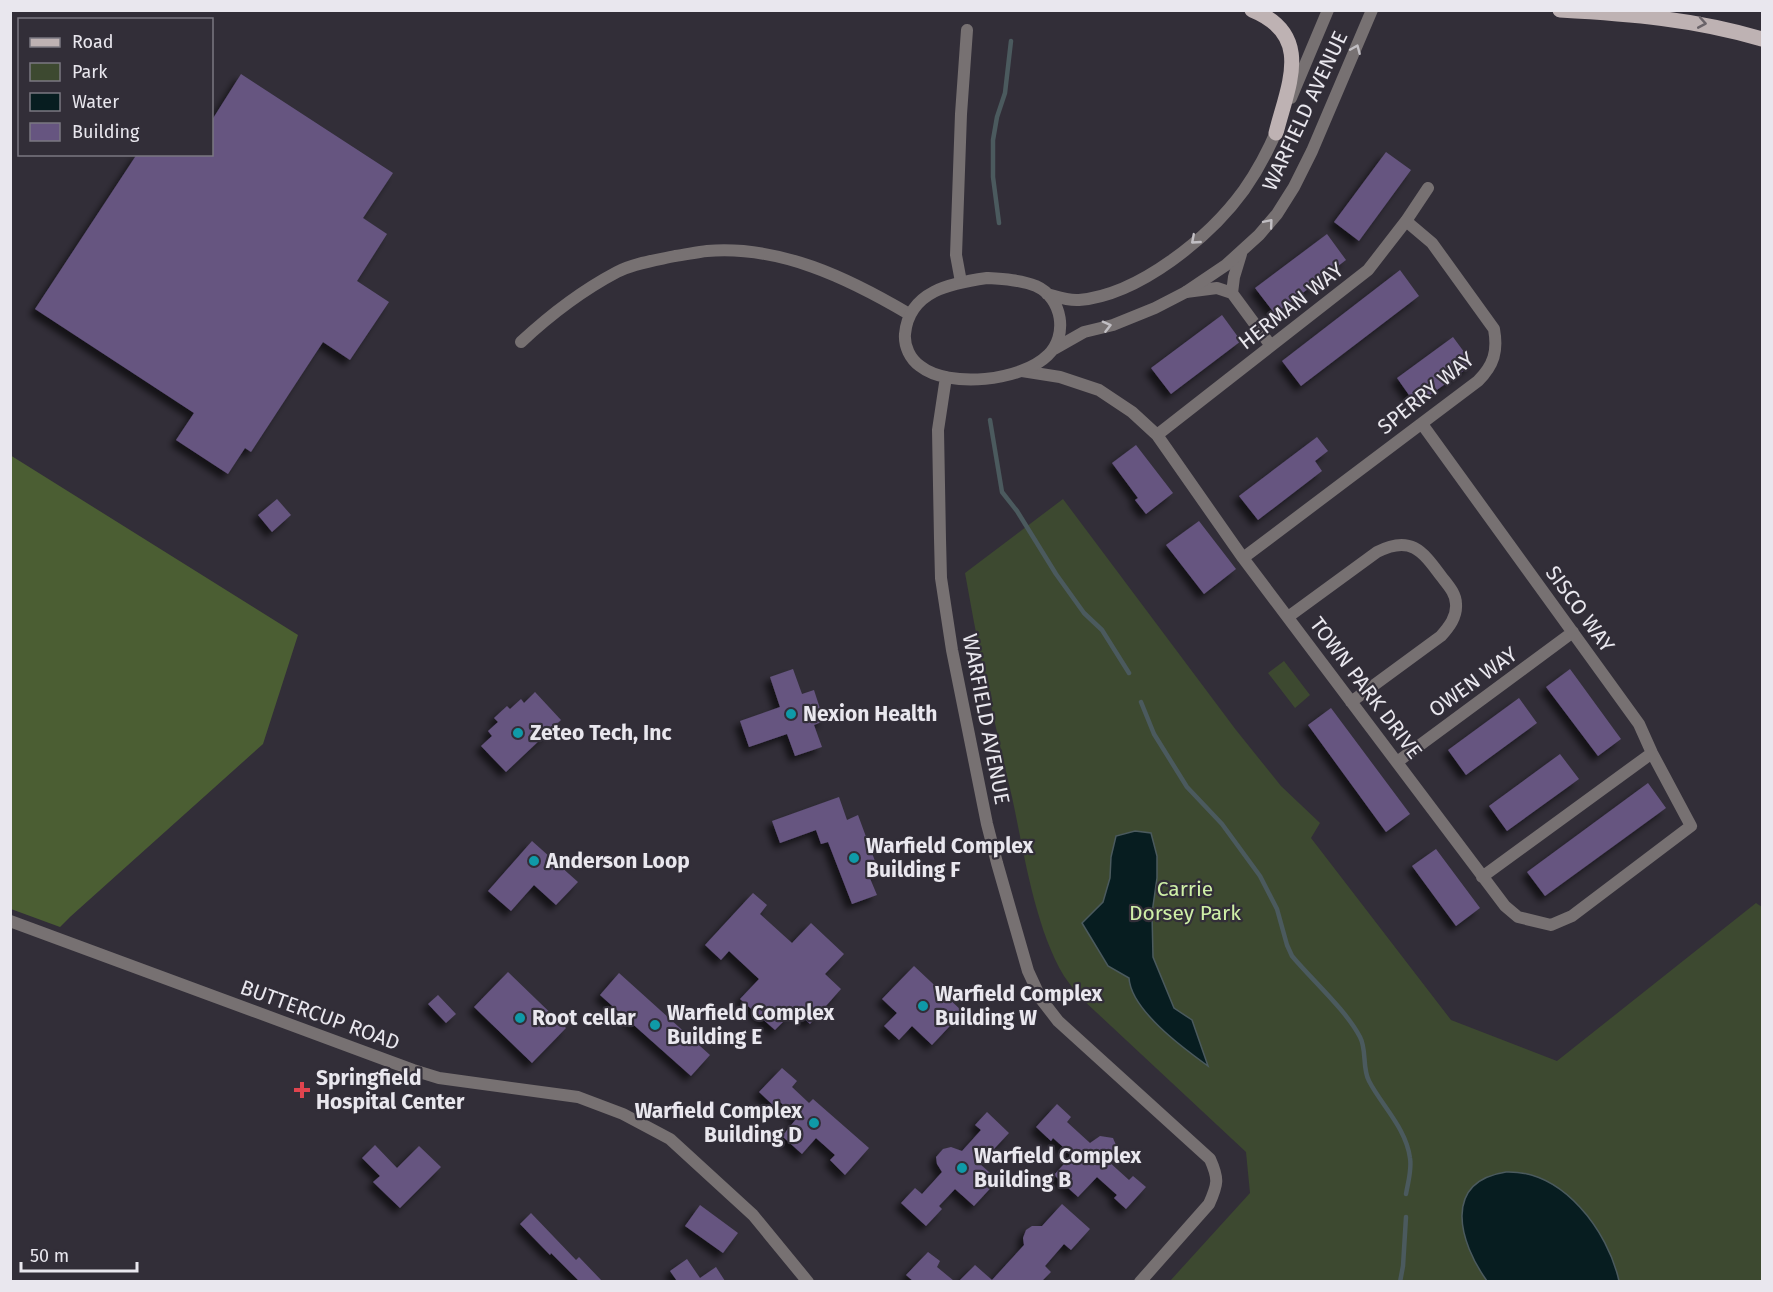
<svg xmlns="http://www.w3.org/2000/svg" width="1773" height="1292" font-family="'Fira Sans',sans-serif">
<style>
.green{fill:#3d4930}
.forest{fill:#4b5e33}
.water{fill:#071d20;stroke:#4b5a5e;stroke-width:1.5}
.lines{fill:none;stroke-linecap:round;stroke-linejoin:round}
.stream{stroke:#4b5a5e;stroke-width:4.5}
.building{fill:#665580;filter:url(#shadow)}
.minor{stroke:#777172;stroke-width:12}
.tertiary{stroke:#777172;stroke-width:12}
.primary{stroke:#beb2b3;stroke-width:15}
.oneway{stroke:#6a6369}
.oneway2{stroke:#c1bec3}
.culture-dot{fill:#0f9aa8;stroke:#322e38;stroke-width:2}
.health-dot{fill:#e0444e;stroke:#322e38;stroke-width:2}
.labels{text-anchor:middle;stroke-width:4.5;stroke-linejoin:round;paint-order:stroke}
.street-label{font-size:21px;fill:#e9e7ee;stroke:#322e38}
.poi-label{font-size:21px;font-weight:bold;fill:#e9e7ee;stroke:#322e38;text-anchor:start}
.park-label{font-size:21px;fill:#ceefa7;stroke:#322e38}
</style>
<defs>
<filter id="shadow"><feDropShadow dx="-5.5" dy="5.5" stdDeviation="3" flood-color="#0009"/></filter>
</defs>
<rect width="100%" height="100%" fill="#322e38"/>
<!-- green -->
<path class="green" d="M1063,499L1236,730L1281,786L1320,823L1311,838L1451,1020L1557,1061L1756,903L1762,907V1281H1170L1250,1193L1246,1152L1081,998C1076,991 1069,984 1064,976C1035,928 1024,853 1012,797C994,722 978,648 965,573Z
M1284,661L1310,695L1295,708L1268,673Z"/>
<!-- forest -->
<path class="forest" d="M10,455L298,635L263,744L70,917L60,927L11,909Z"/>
<!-- water -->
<path class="water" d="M1135,831L1151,833L1157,856V878L1152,913L1153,957L1174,1008L1192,1020L1208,1066C1183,1048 1131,1010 1129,978L1108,966L1082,923L1103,902L1110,878L1111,857L1116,836Z
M1506,1172C1563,1170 1608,1231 1619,1281H1487C1459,1242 1442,1182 1506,1172Z"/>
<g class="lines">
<!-- stream -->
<path class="stream" d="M999,223L993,177V140L997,117L1005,93L1011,41
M990,420L1002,492L1017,511L1056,574L1084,613L1102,630L1129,673
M1141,702L1154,734L1187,787L1222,824L1260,876L1277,909L1287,945L1292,956C1312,980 1346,1010 1360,1037C1367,1050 1362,1068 1369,1081C1382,1106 1406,1128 1410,1158C1412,1170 1408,1182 1406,1194
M1400,1282L1403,1266L1406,1217"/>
</g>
<!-- building -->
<path class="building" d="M241,74L393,173L363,218L387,234L357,281L389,302L350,360L323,342L251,452L245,448L228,474L176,440L194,413L35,309L137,154H212V120Z
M1386,152L1411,170L1359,241L1334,222Z
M1327,234L1346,260L1275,314L1255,288Z
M1400,270L1419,296L1301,386L1282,361Z
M1222,315L1241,341L1171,394L1151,368Z
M1453,337L1473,364L1416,405L1397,378Z
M1317,437L1328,451L1315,461L1322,471L1258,520L1239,496Z
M1136,445L1173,493L1146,514L1135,500L1138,498L1112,463Z
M277,499L291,515L272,532L258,515Z
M1199,521L1236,569L1204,594L1166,545Z
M793,669L802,694L814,690L824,721L814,725L822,747L795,756L787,734L749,747L740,721L780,707L770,677Z
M1570,669L1621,739L1598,756L1546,687Z
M535,692L561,720L506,772L481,746L492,736L488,731L498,722L494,718L507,706L510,709L521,699L524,703Z
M1519,698L1537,723L1466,775L1448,750Z
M1331,708L1410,814L1386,832L1308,725Z
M1560,754L1579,779L1507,831L1489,806Z
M1648,783L1666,808L1545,896L1527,872Z
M839,797L847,820L858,815L879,872L869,876L877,895L852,904L828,842L821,844L816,830L780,843L772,821Z
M532,841L578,882L556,905L534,885L511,911L488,891Z
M1436,849L1480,908L1456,926L1412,866Z
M753,893L767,905L760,914L792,943L811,923L844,954L825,974L841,989L810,1024L795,1010L775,1030L740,999L759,979L729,951L721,960L705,945Z
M914,966L963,1012L932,1045L912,1026L899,1040L884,1026L897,1013L882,999Z
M508,972L566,1028L532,1063L474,1007Z
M619,973L710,1055L691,1076L600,995Z
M438,995L456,1014L446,1023L428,1004Z
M782,1068L797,1081L792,1087L809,1103L813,1099L869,1148L845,1175L830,1160L835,1155L816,1138L802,1154L782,1136L797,1118L779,1101L774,1106L759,1092Z
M1057,1104L1071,1117L1067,1122L1090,1143L1100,1136L1113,1138L1118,1150L1108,1161L1129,1180L1133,1176L1146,1187L1126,1209L1114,1198L1117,1195L1097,1177L1078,1197L1054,1175L1072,1155L1053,1138L1051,1141L1036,1127Z
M987,1112L1009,1133L980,1164L998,1180L974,1206L955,1189L939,1206L942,1209L926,1226L901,1203L915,1188L922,1194L942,1172L937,1164L936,1157L943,1149L951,1147L962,1151L981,1130L975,1125Z
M375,1145L397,1168L419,1146L441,1167L400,1208L373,1182L380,1176L362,1158Z
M1062,1204L1090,1229L1071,1250L1064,1244L1045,1266L1051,1272L1042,1281H959L975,1265L992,1280L1024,1245L1023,1238L1026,1230L1032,1226H1042Z
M700,1205L738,1233L723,1253L685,1226Z
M531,1213L576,1260L579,1257L602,1281H579L551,1253L550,1255L520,1224Z
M928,1252L940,1261L937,1267L954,1281H913L906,1275Z
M687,1259L700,1278L716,1267L725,1281H677L670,1271Z"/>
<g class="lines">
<!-- minor -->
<path class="minor" d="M961,282L956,255L961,114L967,30
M1186,292L1217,288L1232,293L1271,346
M1232,293L1234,277L1241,254
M521,342C551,314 581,291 617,272C634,263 657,260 675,256C685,255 696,252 707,251C780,245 848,278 909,314
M1022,371L1060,377L1099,390L1132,412L1157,435L1243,558L1505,906L1518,917L1551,925L1572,916L1691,826L1652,753L1639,724L1422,424
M1157,435L1368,270L1406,221L1428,188
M1243,558L1478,381C1494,365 1498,351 1494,329L1432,243L1406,221
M1288,617L1377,552C1410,535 1422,550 1441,576C1447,584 1456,593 1456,604C1457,617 1449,627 1441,636L1351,702
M1397,762L1573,632
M1482,877L1652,753"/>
<!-- tertiary -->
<path class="tertiary" d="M1291,98L1328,10
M987,278C1003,279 1021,280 1036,286C1063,298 1068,336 1048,355C1022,381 949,389 920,366C910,359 904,346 905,334C909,291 951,283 987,278Z
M1047,294C1058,297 1068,301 1079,300C1139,295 1210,237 1244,190C1258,170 1270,147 1279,125
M1054,349L1084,332L1113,325L1155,308L1186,292L1226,265L1259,235L1277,214L1294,187L1312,151L1372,10
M946,377L938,430L940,539L941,578L952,650L987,824L997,863L1028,971L1041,999L1058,1021L1210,1159C1219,1179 1218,1184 1209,1204L1140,1282
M10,921L413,1070L439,1078L578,1097L623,1114L670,1139L753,1215L808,1282"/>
<!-- primary -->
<path class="primary" d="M1252,10C1314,35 1288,85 1276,133
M1560,10C1631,14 1694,19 1762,39"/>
</g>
<!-- one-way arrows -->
<defs><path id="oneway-chevron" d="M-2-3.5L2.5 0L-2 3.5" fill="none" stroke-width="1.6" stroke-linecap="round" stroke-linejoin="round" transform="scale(1.5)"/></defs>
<use class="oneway" href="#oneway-chevron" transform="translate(1702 23) rotate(10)"/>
<g class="oneway2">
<use href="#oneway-chevron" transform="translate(1356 49) rotate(-67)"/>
<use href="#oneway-chevron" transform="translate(1269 223) rotate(-50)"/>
<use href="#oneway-chevron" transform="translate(1195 240) rotate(139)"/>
<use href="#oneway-chevron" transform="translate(1107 326) rotate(-14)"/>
</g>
<!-- markers -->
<g class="culture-dot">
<circle cx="791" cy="714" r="6"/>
<circle cx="518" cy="733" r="6"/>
<circle cx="854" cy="858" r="6"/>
<circle cx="534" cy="861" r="6"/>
<circle cx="923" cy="1006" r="6"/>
<circle cx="520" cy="1018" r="6"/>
<circle cx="655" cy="1025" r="6"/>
<circle cx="814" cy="1123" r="6"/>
<circle cx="962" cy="1168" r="6"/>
</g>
<path class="health-dot" d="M299 1081h6v6h6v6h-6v6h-6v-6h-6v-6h6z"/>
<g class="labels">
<!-- street labels -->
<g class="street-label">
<text transform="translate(1305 111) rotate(-65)" y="7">WARFIELD AVENUE</text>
<text transform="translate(1291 306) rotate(-38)" y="7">HERMAN WAY</text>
<text transform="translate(1426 393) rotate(-39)" y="7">SPERRY WAY</text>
<text transform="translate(1580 609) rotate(54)" y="7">SISCO WAY</text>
<text transform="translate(1473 682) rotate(-36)" y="7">OWEN WAY</text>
<text transform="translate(1366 688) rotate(53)" y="7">TOWN PARK DRIVE</text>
<text transform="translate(986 719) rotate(79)" y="7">WARFIELD AVENUE</text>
<text transform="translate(320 1015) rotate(20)" y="7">BUTTERCUP ROAD</text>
</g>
<!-- poi labels -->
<g class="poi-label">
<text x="803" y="721">Nexion Health</text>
<text x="530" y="740">Zeteo Tech, Inc</text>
<text x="866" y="853">Warfield Complex<tspan x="866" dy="24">Building F</tspan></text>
<text x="546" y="868">Anderson Loop</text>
<text x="935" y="1001">Warfield Complex<tspan x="935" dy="24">Building W</tspan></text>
<text x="667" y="1020">Warfield Complex<tspan x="667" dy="24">Building E</tspan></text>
<text x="532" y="1025">Root cellar</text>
<text x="316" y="1085">Springfield<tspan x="316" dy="24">Hospital Center</tspan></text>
<text x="802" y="1118" text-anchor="end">Warfield Complex<tspan x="802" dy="24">Building D</tspan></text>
<text x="974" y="1163">Warfield Complex<tspan x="974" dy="24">Building B</tspan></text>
</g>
<!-- park labels -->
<g class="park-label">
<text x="1185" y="896">Carrie<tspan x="1185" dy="24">Dorsey Park</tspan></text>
</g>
</g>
<!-- border -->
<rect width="1773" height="1292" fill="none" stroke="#e9e7ee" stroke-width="24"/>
<!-- legend -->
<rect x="18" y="18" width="195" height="138" fill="#322e38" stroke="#7b7881" stroke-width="1.5"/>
<rect x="30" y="38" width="30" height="9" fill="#beb2b3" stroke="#7b7881" stroke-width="1.5"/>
<text x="72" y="48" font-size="18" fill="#e9e7ee">Road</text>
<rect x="30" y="63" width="30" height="18" fill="#3d4930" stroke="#7b7881" stroke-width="1.5"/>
<text x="72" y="78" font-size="18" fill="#e9e7ee">Park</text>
<rect x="30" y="93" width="30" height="18" fill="#071d20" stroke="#7b7881" stroke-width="1.5"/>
<text x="72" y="108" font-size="18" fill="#e9e7ee">Water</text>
<rect x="30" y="123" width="30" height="18" fill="#665580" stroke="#7b7881" stroke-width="1.5"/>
<text x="72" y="138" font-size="18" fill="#e9e7ee">Building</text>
<!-- scale -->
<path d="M21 1262v9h116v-9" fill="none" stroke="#e9e7ee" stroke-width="3"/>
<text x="30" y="1262" font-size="18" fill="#e9e7ee" stroke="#322e38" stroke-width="4.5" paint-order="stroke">50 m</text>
</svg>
